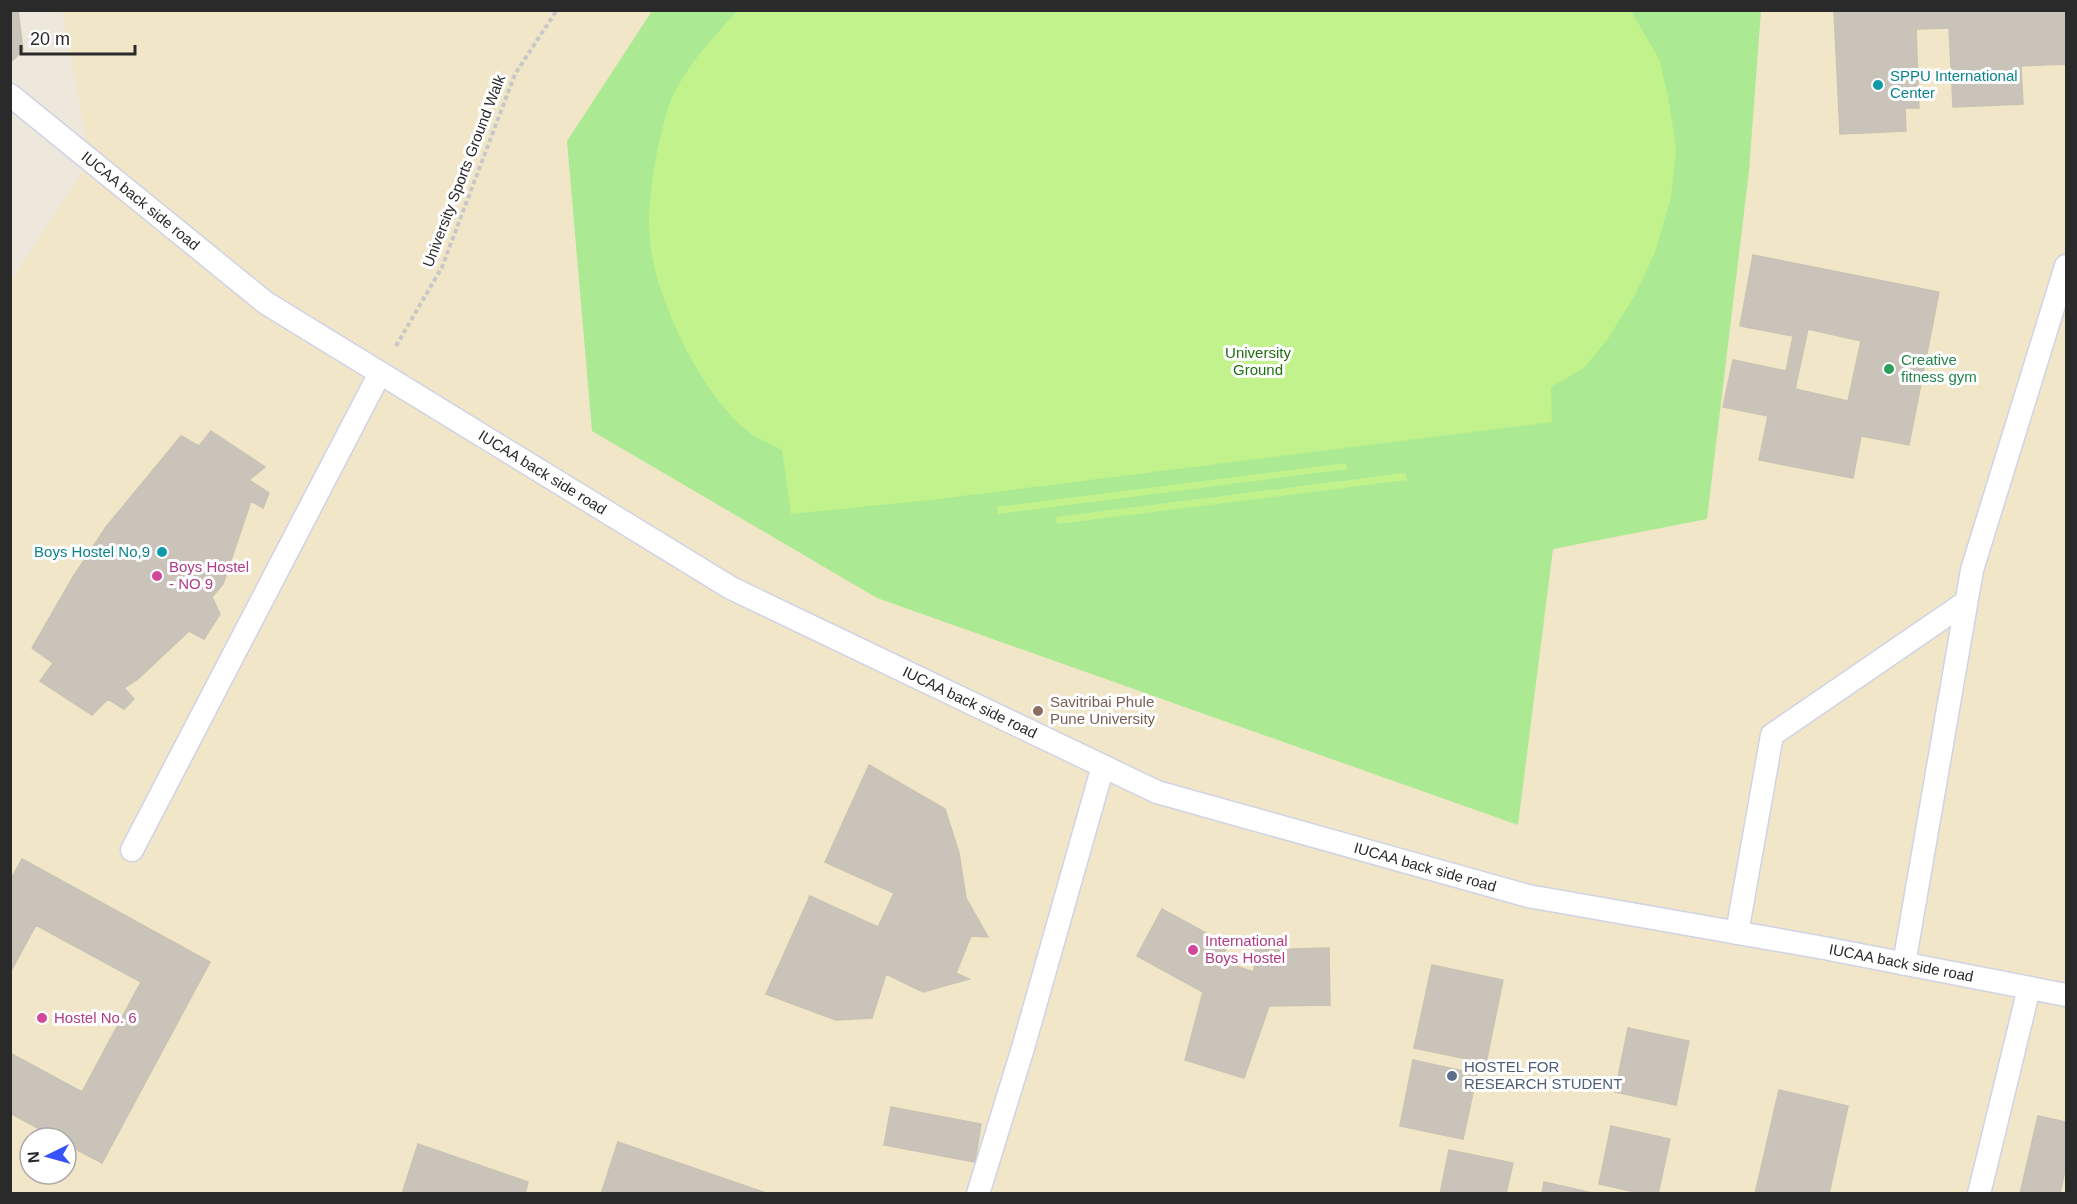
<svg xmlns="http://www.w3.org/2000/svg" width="2077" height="1204" font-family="Helvetica,sans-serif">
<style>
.education{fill:#f1e6c8;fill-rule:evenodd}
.green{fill:#abea92}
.pitch{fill:#c2f28c}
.building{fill:#c9c3ba;stroke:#c9c3b4;stroke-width:1.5;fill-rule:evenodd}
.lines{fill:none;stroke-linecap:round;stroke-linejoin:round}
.service-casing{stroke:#d0d3e5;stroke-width:25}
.path{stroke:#c8c8c8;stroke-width:4;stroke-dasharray:4.5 3;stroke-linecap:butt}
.service{stroke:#fff;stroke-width:22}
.culture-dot{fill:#0f9aa8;stroke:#fff;stroke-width:2}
.leisure-dot{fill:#2e9e5b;stroke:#fff;stroke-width:2}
.hotel-dot{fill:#d1479c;stroke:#fff;stroke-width:2}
.education-dot{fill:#8d6e63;stroke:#fff;stroke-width:2}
.service-dot{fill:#5c6f8a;stroke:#fff;stroke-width:2}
.labels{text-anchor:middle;stroke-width:6;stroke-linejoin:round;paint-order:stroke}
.culture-label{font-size:15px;fill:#0d838f;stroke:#fff;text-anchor:start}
.street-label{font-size:15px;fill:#2a2a2a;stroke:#fff}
.park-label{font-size:15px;fill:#216f13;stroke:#fff}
.leisure-label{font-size:15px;fill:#27864d;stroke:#fff;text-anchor:start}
.hotel-label{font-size:15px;fill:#b23c85;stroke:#fff;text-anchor:start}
.education-label{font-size:15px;fill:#785e54;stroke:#fff;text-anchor:start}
.service-label{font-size:15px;fill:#4e5e75;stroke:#fff;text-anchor:start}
</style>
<rect width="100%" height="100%" fill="#eee7db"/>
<!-- education -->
<path class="education" d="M62,11H2066V1193H11L10,283L90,160ZM30,1138H66V1174H30Z"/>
<!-- green -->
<path class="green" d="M652,11H1761L1749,171L1707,519L1553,549L1518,825L877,598L592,431L567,141Z"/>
<!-- pitch -->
<path class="pitch" d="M737,11H1631L1659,59L1668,96L1676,149L1671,197L1655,252L1635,295L1607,340L1584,368L1551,387L1552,422L930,500L791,514L782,450C772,444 760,440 750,433C703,397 656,301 650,242C647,210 652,178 658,147C663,127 667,104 678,86C693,58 717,34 737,11Z
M1346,463L1347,469L998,514L997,507Z
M1405,473L1407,480L1057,524L1056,517Z"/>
<!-- building -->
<path class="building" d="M10,10H18L23,50L10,63Z
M1834,10H2066V64L2021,66L2023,104L1953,107L1949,28L1916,29L1919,108H1905L1906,131L1840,134Z
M1753,255L1939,292L1909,445L1861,436L1853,478L1759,460L1768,416L1723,407L1733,360L1786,371L1793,336L1740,326ZM1808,329L1861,341L1848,401L1795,389Z
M211,431L265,467L249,480L269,493L263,508L251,501L223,584L212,597L220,614L204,639L189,631L138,679L124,688L134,699L124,709L108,699L92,715L40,681L53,663L32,648L73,577L106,527L181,436L199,446Z
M869,765L945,809L959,853L966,898L988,937L971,936L956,973L969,979L923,992L886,974L872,1018L836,1020L766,994L810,896L878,927L894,893L825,862Z
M22,859L210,962L102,1163L66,1144V1138H56L10,1113V1053L82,1092L141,982L36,925L10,973V881Z
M1162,909L1228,945L1220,961L1254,972V950L1329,948L1330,1005L1269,1006L1244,1078L1185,1060L1203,992L1137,956Z
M1432,965L1503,980L1486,1063L1414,1048Z
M1628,1028L1689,1041L1676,1105L1615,1092Z
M1413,1060L1477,1074L1463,1139L1400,1126Z
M1779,1090L1848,1106L1829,1194H1755Z
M891,1107L981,1124L975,1162L884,1145Z
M2038,1116L2066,1122V1165L2060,1194H2020Z
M1611,1126L1670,1139L1658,1194H1644L1599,1184Z
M618,1142L769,1194H601Z
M418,1144L528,1182L525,1194H402Z
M1449,1150L1513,1163L1506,1194H1440Z
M1544,1182L1597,1194H1542Z"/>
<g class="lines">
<!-- service casing -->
<g class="service-casing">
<g id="service">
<path id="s1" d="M10,95L266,303L731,588L1157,792L1528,896L1824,948L2066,995"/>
<path d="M132,850L380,373"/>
<path d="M1737,933L1772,735L1966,602"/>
<path d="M1904,964L1972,570L2066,266"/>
<path d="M978,1194L1023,1048L1103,766"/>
<path d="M1979,1194L2029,988"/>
</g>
</g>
<!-- path -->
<path class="path" d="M396,346L442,267L515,74L557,10"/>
<!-- service -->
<use href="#service" class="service"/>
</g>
<!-- markers -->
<g class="culture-dot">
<circle cx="1878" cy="85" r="6"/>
<circle cx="162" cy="552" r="6"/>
</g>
<circle class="leisure-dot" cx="1889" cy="369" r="6"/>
<g class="hotel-dot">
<circle cx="157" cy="576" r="6"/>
<circle cx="1193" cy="950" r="6"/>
<circle cx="42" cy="1018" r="6"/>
</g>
<circle class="education-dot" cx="1038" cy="711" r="6"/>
<circle class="service-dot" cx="1452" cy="1076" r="6"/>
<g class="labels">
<!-- culture labels -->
<g class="culture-label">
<text x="1890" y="81">SPPU International<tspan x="1890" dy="17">Center</tspan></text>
<text x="150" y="557" text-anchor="end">Boys Hostel No,9</text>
</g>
<!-- street labels -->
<g class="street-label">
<text transform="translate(464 171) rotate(-69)" y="5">University Sports Ground Walk</text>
<text dy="5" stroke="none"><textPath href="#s1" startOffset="168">IUCAA back side road</textPath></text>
<text dy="5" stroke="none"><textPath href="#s1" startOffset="654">IUCAA back side road</textPath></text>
<text dy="5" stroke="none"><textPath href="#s1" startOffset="1140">IUCAA back side road</textPath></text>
<text dy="5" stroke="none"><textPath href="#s1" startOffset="1626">IUCAA back side road</textPath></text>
<text dy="5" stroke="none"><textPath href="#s1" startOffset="2112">IUCAA back side road</textPath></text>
</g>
<!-- park labels -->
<g class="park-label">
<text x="1258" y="358">University<tspan x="1258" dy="17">Ground</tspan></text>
</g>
<!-- leisure labels -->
<g class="leisure-label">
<text x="1901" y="365">Creative<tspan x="1901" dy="17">fitness gym</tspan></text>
</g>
<!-- hotel labels -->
<g class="hotel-label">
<text x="169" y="572">Boys Hostel<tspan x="169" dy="17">- NO 9</tspan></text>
<text x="1205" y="946">International<tspan x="1205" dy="17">Boys Hostel</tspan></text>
<text x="54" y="1023">Hostel No. 6</text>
</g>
<!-- education labels -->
<g class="education-label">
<text x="1050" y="707">Savitribai Phule<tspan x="1050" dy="17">Pune University</tspan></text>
</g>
<!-- service labels -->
<g class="service-label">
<text x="1464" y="1072">HOSTEL FOR<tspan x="1464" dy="17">RESEARCH STUDENT</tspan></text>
</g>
</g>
<!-- border -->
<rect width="2077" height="1204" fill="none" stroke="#2a2a2a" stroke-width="24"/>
<!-- north arrow -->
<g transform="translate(48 1156) rotate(265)"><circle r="28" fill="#ffffff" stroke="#aaaaaa" stroke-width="1.5"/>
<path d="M0-4.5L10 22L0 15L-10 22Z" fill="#3752ff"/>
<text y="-9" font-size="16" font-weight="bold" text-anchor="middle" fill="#2a2a2a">N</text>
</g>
<!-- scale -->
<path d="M21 45v9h114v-9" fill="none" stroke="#2a2a2a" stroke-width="3"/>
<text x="30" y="45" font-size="18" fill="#2a2a2a" stroke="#ffffff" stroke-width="4.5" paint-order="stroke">20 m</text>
</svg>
